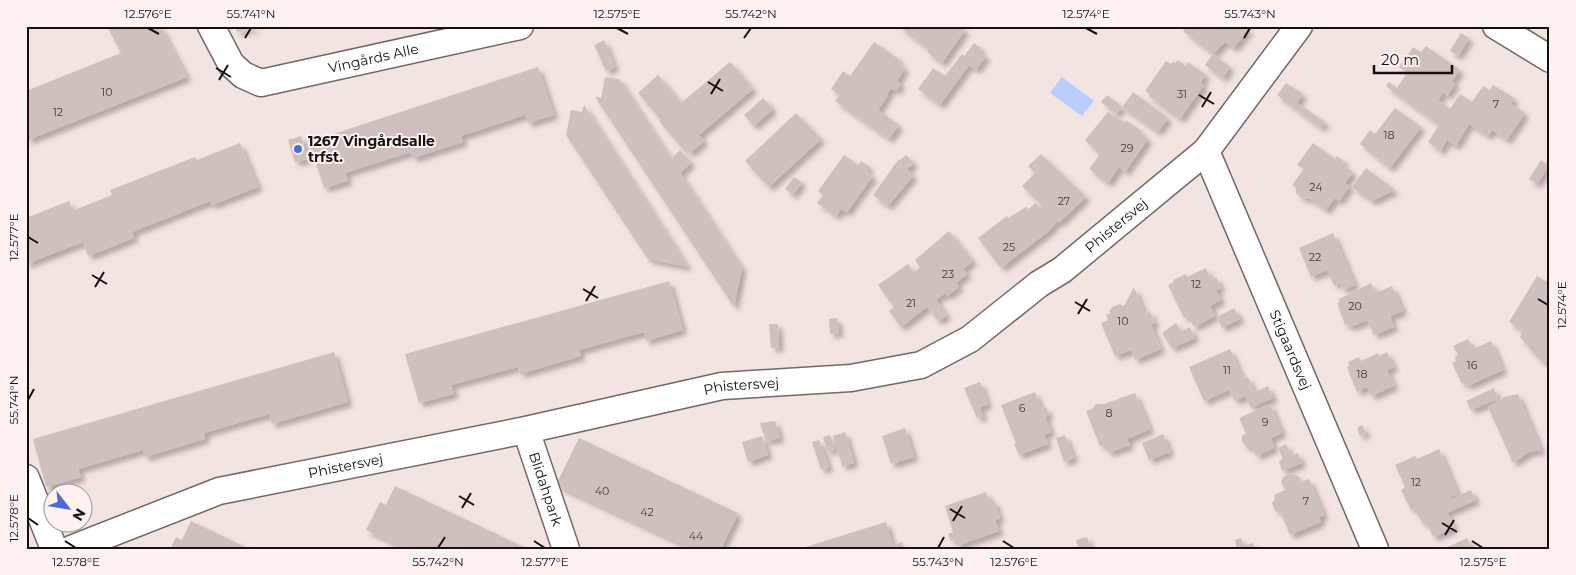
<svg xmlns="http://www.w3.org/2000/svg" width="1576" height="575" font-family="Montserrat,sans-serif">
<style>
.water{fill:#bbcdfd}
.building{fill:#cec0bd;filter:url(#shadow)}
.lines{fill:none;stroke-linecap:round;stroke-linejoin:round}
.minor-casing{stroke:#746866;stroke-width:29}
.minor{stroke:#fff;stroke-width:26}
.ticks{fill:none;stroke:#14100f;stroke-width:2}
.poi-dot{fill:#4a6ade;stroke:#fdf2f0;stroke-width:2}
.labels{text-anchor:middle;stroke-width:4;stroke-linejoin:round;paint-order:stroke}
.number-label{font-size:11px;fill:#423c3a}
.street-label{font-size:14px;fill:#14100f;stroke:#fdf2f0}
.poi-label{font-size:14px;font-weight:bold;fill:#14100f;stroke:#fdf2f0;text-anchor:start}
.neatline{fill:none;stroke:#14100f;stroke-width:2}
.ticks-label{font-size:12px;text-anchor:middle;fill:#14100f}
</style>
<defs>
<filter id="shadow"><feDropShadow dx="4.5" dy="4.5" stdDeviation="2.5" flood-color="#0004"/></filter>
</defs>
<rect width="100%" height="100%" fill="#f2e4e1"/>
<!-- water -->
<path class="water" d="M1062,77L1094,101L1082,116L1050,93Z"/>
<!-- building -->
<path class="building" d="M107,26H160L187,77L28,140L26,135V91L121,53Z
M236,26H257V27L237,32Z
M898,26H960L965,30L942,63L927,52L929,49Z
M1187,26H1244L1249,29L1234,48L1225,42L1213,54L1183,31Z
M1461,33L1469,38L1458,56L1450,51Z
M604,40L615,67L606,71L594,45Z
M874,42L900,60L898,63L905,68L897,81L901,84L896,91L891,88L887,94L888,95L878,110L899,125L889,139L835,101L840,95L831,89L843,71L850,76Z
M974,43L981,48L979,51L986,56L976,70L969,65L940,105L918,89L933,68L945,76L962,54L964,56Z
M1426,46L1460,70L1452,81L1455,84L1447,96L1443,92L1438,100L1450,109L1460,94L1472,102L1483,86L1490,90L1493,85L1514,98L1511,104L1525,113L1507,140L1492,130L1488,136L1469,124L1456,146L1447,140L1441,151L1428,142L1439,125L1386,86L1389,82L1397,88L1407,73L1399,67L1413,47L1421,52Z
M1213,54L1230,67L1223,78L1205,65Z
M1178,60L1186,66L1188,62L1206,75L1200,83L1204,85L1180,119L1149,96L1150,94L1145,91L1166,61L1171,64L1173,62L1175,63Z
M730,62L753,89L699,135L704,141L690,153L685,147L683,149L659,121L661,120L638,93L658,75L681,103Z
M538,67L554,115L528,123L525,115L461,136L463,142L413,158L411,152L345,173L348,181L324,188L309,142Z
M605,77L619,79L671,159L680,150L691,163L680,173L742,268L734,307L597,100L596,96L601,98Z
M1286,83L1303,94L1297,103L1325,122L1321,128L1277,95Z
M1133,92L1168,118L1158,132L1122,107Z
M1107,95L1122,107L1116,114L1101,102Z
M763,98L773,109L754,126L744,115Z
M584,105L688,267L648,259L566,135L571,110L582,112Z
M1395,108L1421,127L1390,168L1360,144L1370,130L1375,134Z
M1108,112L1124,122L1126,120L1141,131L1140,133L1148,139L1125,172L1119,167L1108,183L1089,169L1100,154L1085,140Z
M796,113L821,139L769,187L745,161Z
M301,136L308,159L295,162L288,140Z
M240,143L258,187L212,205L210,201L132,232L134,238L88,256L83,242L26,264V218L69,201L72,211L112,195L110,190L195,157L197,160Z
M1313,143L1335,159L1337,156L1344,161L1342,164L1353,172L1345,183L1350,186L1339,201L1335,198L1326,210L1309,198L1304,199L1296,193V188L1292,185L1304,169L1297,165Z
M1041,154L1086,197L1059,223L1057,221L1050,230L1001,268L978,238L1007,216L1008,218L1026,207L1029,209L1035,203L1041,208L1043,206L1022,186L1035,173L1028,166Z
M844,155L858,165L861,161L870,167L866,171L873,176L847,212L841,209L836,216L817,203L823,195L818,191Z
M906,155L914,163L907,169L913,176L888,206L873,195L898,160H900Z
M1541,160L1549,165L1537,184L1529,179Z
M1366,168L1395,190L1372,201L1352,187Z
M794,177L802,182L793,195L785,189Z
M949,231L973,261L963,269L967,274L956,283L959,287L947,296L945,293L936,300L947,315L938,321L927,307L901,327L889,311L894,307L878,285L908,264L914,272L920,267L915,260Z
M1333,233L1355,285L1343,290L1340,283L1334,285L1327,270L1311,277L1299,248Z
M1206,268L1211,280L1216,277L1221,288L1216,290L1221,300L1210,306L1215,316L1194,327L1189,316L1184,318L1168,285L1174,282L1173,280L1186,274L1187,277Z
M1537,276L1550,284V325L1546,331L1550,333V355L1545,363L1540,360L1520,337L1523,331L1509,322Z
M669,281L683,330L646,341L644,332L579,350L581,356L520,374L518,367L451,385L454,394L419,403L405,354Z
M1371,283L1375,293L1392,286L1403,311L1390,316L1394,327L1374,335L1367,320L1350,327L1348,324L1345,325L1337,303L1339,302V299Z
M1134,287L1145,314L1150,311L1155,323L1151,325L1161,349L1135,360L1131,350L1115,356L1101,323L1108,320L1106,315L1110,313L1109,311L1111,308L1119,304L1124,306Z
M1234,308L1240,319L1222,328L1217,317Z
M837,318L839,333L830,334L829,319Z
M1176,323L1182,331L1190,327L1195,338L1172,348L1162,333Z
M769,324H778L779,347L771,348Z
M1468,339L1473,349L1491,341L1503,370L1467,386L1466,382L1462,384L1452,363L1456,361L1455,357L1458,355L1453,346Z
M1230,349L1243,379L1248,377L1254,392L1268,386L1273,398L1251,408L1245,396L1235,401L1229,390L1204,401L1189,367Z
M334,352L348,402L272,424L269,414L204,433L205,439L145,457L143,450L78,469L81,477L46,487L33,439Z
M1387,352L1394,367L1387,370L1394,386L1371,396L1367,387L1357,392L1347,367L1349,366L1348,362L1359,357L1361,361L1378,353L1379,356Z
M980,382L988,404L980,407L983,416L977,418L964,388Z
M1494,388L1498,399L1471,410L1466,401Z
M1035,392L1041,409L1046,407L1049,415L1045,417L1051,432L1044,435L1048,444L1019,455L1014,444L1016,443L1001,405Z
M1135,393L1150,429L1127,439L1130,445L1108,453L1105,444L1100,446L1086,411L1092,409L1096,404H1104Z
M1518,394L1541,450L1529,452L1513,463L1488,407L1504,397Z
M1270,404L1282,433L1271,438L1274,448L1256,456L1252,446L1247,447L1242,442V436L1246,433L1239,418Z
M775,421L780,438L766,441L760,423Z
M1362,425L1366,433L1360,436L1357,428Z
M905,428L914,457L891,464L882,436Z
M845,432L854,463L842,466L833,436Z
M1163,434L1170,452L1149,460L1142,443Z
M830,435L835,449L828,452L823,437Z
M1065,435L1074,458L1064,462L1056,438Z
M762,436L768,455L748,462L742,442Z
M579,438L738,513L721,549H692L556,485Z
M819,440L829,467L821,470L812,442Z
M1286,444L1291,456L1298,453L1302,463L1282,471L1279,461L1283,459L1278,448Z
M1439,449L1458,494L1450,497L1451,499L1471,490L1476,500L1431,520L1448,514L1454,528L1433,537L1427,522L1423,524L1415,509L1411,510L1401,490L1405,487L1395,465L1415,456L1417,459Z
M1290,473L1298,476L1300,482L1309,479L1324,515L1319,517L1321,522L1290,535L1280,511H1275L1272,503L1275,499L1274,495L1285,490L1281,482L1284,476Z
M395,486L528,549H406L366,530L380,502L386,505Z
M986,492L989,502L994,500L1000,518L995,520L999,531L957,546L955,539L951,541L948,534L953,532L945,506Z
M191,521L250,549H170L176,537L182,540Z
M886,522L894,549H802V548Z
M1087,537L1090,549H1079L1076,540Z
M1241,538L1244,546L1253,543L1255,549H1237L1235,540Z
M1467,538L1472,549H1443Z
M902,542L905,549H896L894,545Z"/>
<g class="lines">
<!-- minor casing -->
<g class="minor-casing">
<g id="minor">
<path id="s1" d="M211,26L231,64L243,75L261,83L520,26"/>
<path d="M1496,26L1550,59"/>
<path id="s2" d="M1206,151L1375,549"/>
<path id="s3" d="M526,430L566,549"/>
<path d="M26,478L54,549"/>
<path id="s4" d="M71,549L219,491L526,430L722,386L851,378L921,365L970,339L1039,284L1062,270L1206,151L1299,26"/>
</g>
</g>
<!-- minor -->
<use href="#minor" class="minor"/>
</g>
<!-- ticks -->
<path class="ticks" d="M148,28L159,34M617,28L628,34M1086,28L1097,34M245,38L251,28M744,38L751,28M1244,38L1250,28M216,68L231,77M219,80L228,65M708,82L723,91M711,94L720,79M1199,95L1214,104M1202,107L1211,92M28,237L38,243M92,275L107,284M95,287L104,272M583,289L598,298M1538,299L1548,305M586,301L595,286M1075,302L1090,311M1078,314L1087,299M28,400L34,389M459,496L474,505M462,508L471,493M950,509L965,518M28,518L38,525M953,521L962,506M1442,523L1457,532M1445,535L1454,520M65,541L76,548M534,541L545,548M1003,541L1014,548M1472,541L1483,548M438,548L445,537M938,548L944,537"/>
<!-- markers -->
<circle class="poi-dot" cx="298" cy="149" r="5"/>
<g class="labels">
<!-- number labels -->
<g class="number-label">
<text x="107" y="96">10</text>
<text x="1182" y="98">31</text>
<text x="1496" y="108">7</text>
<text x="58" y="116">12</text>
<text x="1389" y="139">18</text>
<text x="1127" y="152">29</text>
<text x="1316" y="191">24</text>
<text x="1064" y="205">27</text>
<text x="1009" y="251">25</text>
<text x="1315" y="261">22</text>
<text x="948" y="278">23</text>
<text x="1196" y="288">12</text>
<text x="911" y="307">21</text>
<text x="1355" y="310">20</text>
<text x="1123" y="325">10</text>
<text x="1472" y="369">16</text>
<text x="1227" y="374">11</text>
<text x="1362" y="378">18</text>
<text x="1022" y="412">6</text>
<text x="1109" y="417">8</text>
<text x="1265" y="426">9</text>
<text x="1416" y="486">12</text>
<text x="602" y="495">40</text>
<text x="1306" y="505">7</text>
<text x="647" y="516">42</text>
<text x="696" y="540">44</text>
</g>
<!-- street labels -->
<g class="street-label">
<text dy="5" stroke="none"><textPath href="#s1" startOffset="194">Vingårds Alle</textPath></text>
<text dy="5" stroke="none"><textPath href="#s4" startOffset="1114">Phistersvej</textPath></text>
<text dy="5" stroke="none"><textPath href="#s2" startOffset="216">Stigaardsvej</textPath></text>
<text dy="5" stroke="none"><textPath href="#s4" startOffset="692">Phistersvej</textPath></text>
<text dy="5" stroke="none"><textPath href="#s4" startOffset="288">Phistersvej</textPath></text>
<text dy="5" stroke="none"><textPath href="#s3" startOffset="62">Blidahpark</textPath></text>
</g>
<!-- poi labels -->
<g class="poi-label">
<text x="308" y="146">1267 Vingårdsalle<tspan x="308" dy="16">trfst.</tspan></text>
</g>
</g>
<!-- border -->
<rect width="1576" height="575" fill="none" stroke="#fdf2f0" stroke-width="55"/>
<!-- north arrow -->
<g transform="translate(68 508) rotate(121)"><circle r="24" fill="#fdf2f0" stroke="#a09896"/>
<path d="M0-4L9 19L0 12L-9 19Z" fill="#4a6ade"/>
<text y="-8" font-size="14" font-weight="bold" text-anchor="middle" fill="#14100f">N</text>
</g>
<!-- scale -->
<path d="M1374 65v8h78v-8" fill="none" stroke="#14100f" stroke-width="2.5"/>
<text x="1381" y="65" font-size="15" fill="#14100f" stroke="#fdf2f0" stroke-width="4" paint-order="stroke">20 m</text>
<rect x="28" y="28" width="1520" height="520" class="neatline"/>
<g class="ticks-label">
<text x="148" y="18">12.576°E</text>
<text x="251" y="18">55.741°N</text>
<text x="617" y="18">12.575°E</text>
<text x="751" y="18">55.742°N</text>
<text x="1086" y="18">12.574°E</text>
<text x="1250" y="18">55.743°N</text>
<text transform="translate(14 237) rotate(-90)" y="4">12.577°E</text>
<text transform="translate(1562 305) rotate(-90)" y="4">12.574°E</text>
<text transform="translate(14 400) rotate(-90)" y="4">55.741°N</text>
<text transform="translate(14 518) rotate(-90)" y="4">12.578°E</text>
<text x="76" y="566">12.578°E</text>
<text x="438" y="566">55.742°N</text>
<text x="545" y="566">12.577°E</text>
<text x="938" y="566">55.743°N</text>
<text x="1014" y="566">12.576°E</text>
<text x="1483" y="566">12.575°E</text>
</g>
</svg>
